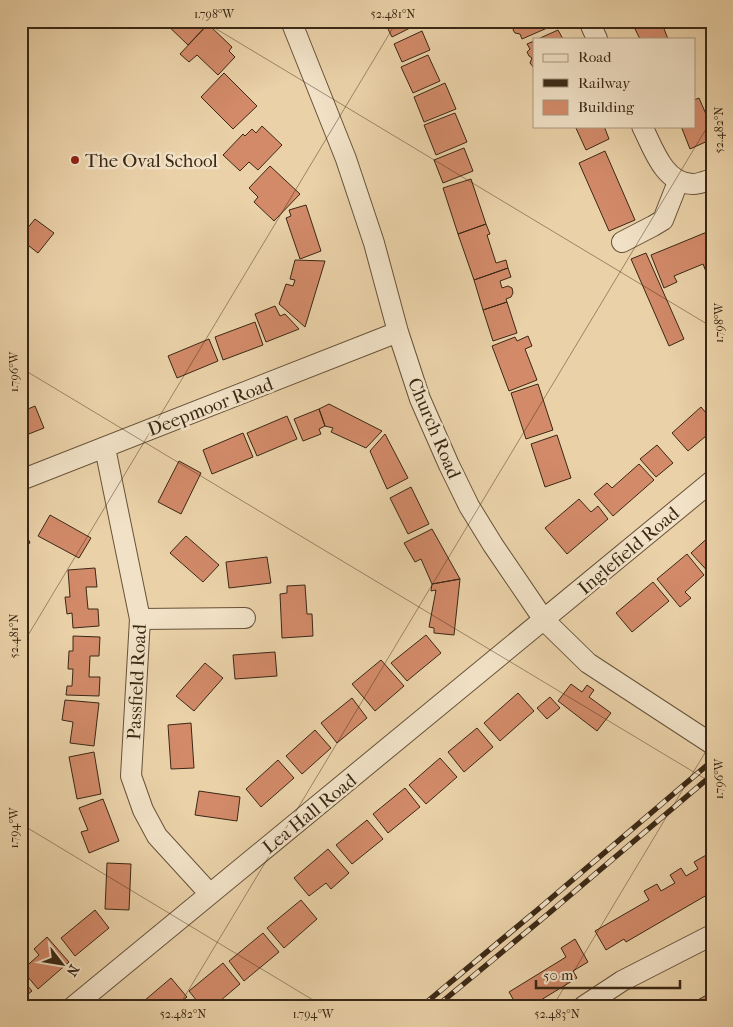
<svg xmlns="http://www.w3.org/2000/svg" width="733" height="1027" font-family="'IM FELL French Canon',serif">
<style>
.building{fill:#d28a69;stroke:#3b2815}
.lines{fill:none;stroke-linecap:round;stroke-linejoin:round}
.minor-casing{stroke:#67523a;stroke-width:22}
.minor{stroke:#f1e1c6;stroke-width:20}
.rail-casing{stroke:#3b2815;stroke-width:5.5}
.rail{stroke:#f1e1c6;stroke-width:4;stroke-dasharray:11;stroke-linecap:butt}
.ticks{fill:none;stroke:#3b2815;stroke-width:1;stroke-opacity:0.45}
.poi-dot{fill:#8f2418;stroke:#f1e1c6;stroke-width:2}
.labels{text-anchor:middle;stroke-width:5;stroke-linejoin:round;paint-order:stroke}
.poi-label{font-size:19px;fill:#3b2815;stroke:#f1e1c6;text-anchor:start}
.street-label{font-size:19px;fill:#3b2815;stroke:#f1e1c6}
.neatline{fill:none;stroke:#3b2815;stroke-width:2}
.ticks-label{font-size:12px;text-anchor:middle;fill:#3b2815}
</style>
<rect width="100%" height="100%" fill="#ead1a8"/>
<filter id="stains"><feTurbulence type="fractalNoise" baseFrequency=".004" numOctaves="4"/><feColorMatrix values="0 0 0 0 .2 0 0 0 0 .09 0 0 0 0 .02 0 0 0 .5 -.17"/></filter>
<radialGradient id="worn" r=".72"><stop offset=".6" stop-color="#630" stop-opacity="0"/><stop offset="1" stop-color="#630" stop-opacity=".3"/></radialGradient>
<!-- building -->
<path class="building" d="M163,21H211L188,45Z
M384,21H424L392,37Z
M521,21H553L554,25L522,39L520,34L515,33L513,30L515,26L522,23Z
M653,21H661L668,39H640L635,29Z
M208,24L232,47L229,51L235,57L218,75L197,55L189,62L180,54Z
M558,30L563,39H538Z
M422,31L430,50L402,62L394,44Z
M534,41V68L530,63L532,58L529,56L527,52L530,49L527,44Z
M428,55L440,81L413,93L401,67Z
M224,73L257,106L233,129L201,97Z
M445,83L456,109L424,122L414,97Z
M699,98L712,128V139L690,149L681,126H694V100Z
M455,113L467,142L436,155L424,125Z
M262,126L282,145L258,170L249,162L240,171L223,155L243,134L245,136L252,129L256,133Z
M575,126H604L609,139L586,150Z
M464,148L473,171L443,183L434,160Z
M605,151L635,220L609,231L579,163Z
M270,166L300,194L274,221L254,202L258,197L249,188Z
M471,179L486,224L458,234L443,188Z
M306,205L321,251L300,259L286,218L291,216L289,210Z
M35,219L54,233L38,253L24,242L21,246V236Z
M486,224L490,234L487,235L496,263L506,260L508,268L474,280L458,234Z
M707,232L712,243V272L707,274L703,264L674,276L677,282L664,288L651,255Z
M646,253L684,339L669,346L631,259Z
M295,260L325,261L305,327L279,304L286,284L293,286L295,280L290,279Z
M508,268L511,277L500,281L502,288L508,286L512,288L513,293L511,297L506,299L507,302L483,310L474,280Z
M507,302L517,333L493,341L483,310Z
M275,306L280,316L285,314L299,329L266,342L255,314Z
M255,322L263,345L223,360L215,337Z
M528,336L532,346L525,349L537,380L509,391L492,346L515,337L517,341Z
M209,339L218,361L177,378L168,356Z
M538,384L553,430L526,439L511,393Z
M712,397V410L705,403Z
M329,404L382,431L366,448L331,432L333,428L325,426L319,409Z
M35,406L44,428L21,437V412Z
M701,407L712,420V431L688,451L672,433Z
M319,409L325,426L319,429L321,434L303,441L294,419Z
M287,416L297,439L257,456L247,433Z
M243,433L253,457L212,474L203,450Z
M385,434L408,478L387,489L370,451Z
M557,435L571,478L545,487L531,444Z
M657,445L673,463L656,477L640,459Z
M179,461L201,473L181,514L158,502Z
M639,464L654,480L613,516L594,494L607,483L612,488Z
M411,487L429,524L408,534L390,498Z
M579,499L591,512L598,506L608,519L567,554L545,528Z
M50,515L91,538L79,558L38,536Z
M21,522L30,543L21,547Z
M432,529L460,579L432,584L421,559L415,562L404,543Z
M712,534V576L691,553Z
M186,536L219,565L203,582L170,553Z
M687,554L704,575L685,592L691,598L680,607L657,579Z
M267,557L271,583L229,588L226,562Z
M95,568L97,587H86L88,609H98L99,626L73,628L72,613L67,614L65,597H70L68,570Z
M460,579L454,635L434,633V628L429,627L436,590L431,591L432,584Z
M653,582L669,601L632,632L616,613Z
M305,585L307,614H312L313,636L282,638L280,594L287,593V586Z
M426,635L441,653L407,681L391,663Z
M73,636L100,637L99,656H90L89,677H100L99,696L66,695L67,686H72L73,669H68L69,651H73Z
M275,652L277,676L235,679L233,655Z
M381,660L404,686L375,711L352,684Z
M205,663L223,678L194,711L176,696Z
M571,684L582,692L587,685L594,690L589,697L611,713L597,731L558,701Z
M518,693L534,711L500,741L484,723Z
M550,697L560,708L547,719L537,708Z
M352,698L367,718L337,743L321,723Z
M65,700L99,703L94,746L70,743L73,722L62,720Z
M191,723L194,768L171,769L168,725Z
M477,728L493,747L464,772L448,752Z
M315,730L331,748L302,774L286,756Z
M94,752L101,794L77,799L69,757Z
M440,758L457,777L426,804L409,785Z
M278,760L294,778L261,807L246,789Z
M405,788L420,807L388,833L373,814Z
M199,791L240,797L237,821L195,815Z
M103,799L119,841L89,853L81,832L88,830L79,808Z
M367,820L383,839L352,864L336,845Z
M328,849L349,873L331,889L326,883L309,896L294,878Z
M708,854L712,860V892L626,942L624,939L606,950L595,931L649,900L644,891L657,884L661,891L675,883L670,875L681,868L686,876L698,869L694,862Z
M107,863L131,864L129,910L105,909Z
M301,900L317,919L284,948L267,928Z
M95,910L109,928L75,956L61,938Z
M263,933L279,952L244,981L229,961Z
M47,937L69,962L38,989L22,970L39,955L34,949Z
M575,939L588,962L573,971L577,978L531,1006H517L509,992L566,957L561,948Z
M223,963L240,984L214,1006H201L189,991Z
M21,978L32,991L21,1000Z
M171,978L187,997L176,1006H138Z
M712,992V1006H687Z"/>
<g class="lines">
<!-- minor casing -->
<g class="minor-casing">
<path id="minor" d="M291,21L346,159L374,243L398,332L420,399L449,465L469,506L493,545L544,620L588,663L712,744
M589,21L597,39
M642,126C653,148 664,184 693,184C699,184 706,181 712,179
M622,242L653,226L663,220L678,182
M105,448L140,619L131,776L143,810L157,836L210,894
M21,480L398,332
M140,619L245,618
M74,1006L712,481
M584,1006L622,981L712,935"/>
</g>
<!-- minor -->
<use href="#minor" class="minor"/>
<!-- rail casing -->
<g class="rail-casing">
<path id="rail" d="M422,1006L542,906L712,761
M437,1006L548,914L712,775"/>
</g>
<!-- rail -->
<use href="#rail" class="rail"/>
</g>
<!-- ticks -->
<path class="ticks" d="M203,21L712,327M21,25L24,21M21,368L712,783M21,647L397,21M21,824L323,1006M179,1006L712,119M553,1006L712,741"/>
<!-- markers -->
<circle class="poi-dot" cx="75" cy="160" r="5"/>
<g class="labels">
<!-- poi labels -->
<g class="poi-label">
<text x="85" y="167">The Oval School</text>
</g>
<!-- street labels -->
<g class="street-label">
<text transform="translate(210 406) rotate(-21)" y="7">Deepmoor Road</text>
<text transform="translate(435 428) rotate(67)" y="7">Church Road</text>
<text transform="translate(628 550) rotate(-40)" y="7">Inglefield Road</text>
<text transform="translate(136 682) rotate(-87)" y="7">Passfield Road</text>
<text transform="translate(309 813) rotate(-39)" y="7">Lea Hall Road</text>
</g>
</g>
<!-- margin -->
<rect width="733" height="1027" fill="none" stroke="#ead1a8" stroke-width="55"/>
<!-- legend -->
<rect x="533" y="38" width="162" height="90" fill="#f1e1c6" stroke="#a8977f"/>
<rect x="543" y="54" width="25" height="8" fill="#f1e1c6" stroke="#a8977f"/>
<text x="578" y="62" font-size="15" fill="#3b2815">Road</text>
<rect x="543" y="79" width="25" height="8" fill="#3b2815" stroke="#a8977f"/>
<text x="578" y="88" font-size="15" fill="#3b2815">Railway</text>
<rect x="543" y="100" width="25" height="15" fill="#d28a69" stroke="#a8977f"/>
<text x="578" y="112" font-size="15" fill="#3b2815">Building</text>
<!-- north arrow -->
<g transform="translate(62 964) rotate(121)" stroke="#f1e1c6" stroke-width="4" paint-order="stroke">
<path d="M0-4L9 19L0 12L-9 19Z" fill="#3b2815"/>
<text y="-8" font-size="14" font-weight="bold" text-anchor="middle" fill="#3b2815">N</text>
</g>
<!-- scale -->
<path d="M536 980v8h144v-8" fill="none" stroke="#3b2815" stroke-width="2.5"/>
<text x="543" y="980" font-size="15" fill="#3b2815" stroke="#f1e1c6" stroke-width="4" paint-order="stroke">50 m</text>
<rect x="28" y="28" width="678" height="972" class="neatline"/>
<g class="ticks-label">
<text x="214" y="18">1.798°W</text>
<text x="393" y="18">52.481°N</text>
<text transform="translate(719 130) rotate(-90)" y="4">52.482°N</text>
<text transform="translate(719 323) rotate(-90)" y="4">1.798°W</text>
<text transform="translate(14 372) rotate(-90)" y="4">1.796°W</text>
<text transform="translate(14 636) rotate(-90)" y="4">52.481°N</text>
<text transform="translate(719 779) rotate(-90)" y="4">1.796°W</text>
<text transform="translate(14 828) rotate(-90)" y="4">1.794°W</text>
<text x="183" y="1018">52.482°N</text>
<text x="313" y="1018">1.794°W</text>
<text x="557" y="1018">52.483°N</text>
</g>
<rect width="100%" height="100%" filter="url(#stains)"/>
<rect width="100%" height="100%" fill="url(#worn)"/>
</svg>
